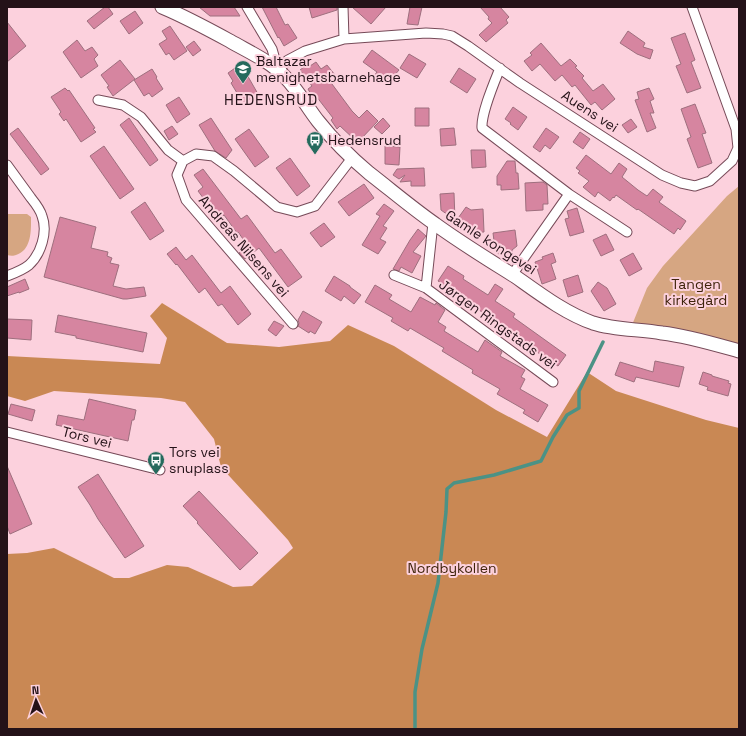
<svg xmlns="http://www.w3.org/2000/svg" width="746" height="736" font-family="'Space Grotesk',sans-serif">
<style>
.green{fill:#d6a682}
.forest{fill:#c98854}
.lines{fill:none;stroke-linecap:round;stroke-linejoin:round}
.stream{stroke:#4b9285;stroke-width:3.5}
.building{fill:#d685a0;stroke:#9e6f7e}
.street-casing{stroke:#764a58;stroke-width:11}
.secondary-casing{stroke:#764a58;stroke-width:15}
.street{stroke:#fff;stroke-width:9}
.secondary{stroke:#fff;stroke-width:13}
.labels{text-anchor:middle;stroke-width:4;stroke-linejoin:round;paint-order:stroke}
.poi-label{font-size:14px;fill:#241218;stroke:#fcd1dd;text-anchor:start}
.street-label{font-size:14px;fill:#241218;stroke:#fcd1dd}
.park-label{font-size:14px;fill:#3f240c;stroke:#fcd1dd}
.neighbourhood-label{font-size:15px;letter-spacing:1px;fill:#241218;stroke:#fcd1dd}
</style>
<rect width="100%" height="100%" fill="#fcd1dd"/>
<!-- green -->
<path class="green" d="M739,186V346L632,325L647,288L663,266L727,196Z
M7,214H27L31,217C31,230 32,250 16,255C14,256 10,256 7,255Z"/>
<!-- forest -->
<path class="forest" d="M162,303L227,343L279,347L330,341L348,325L394,346L496,410L547,437L587,372L616,391L706,420L739,428V729H7V554L27,553L54,548L114,578H129L167,565L188,567L233,587L252,586L293,548L288,540L221,467L214,439L185,402L161,398L54,391L25,401L7,396V356L160,364L167,338L150,316Z"/>
<g class="lines">
<!-- stream -->
<path class="stream" d="M415,729V692L422,649L438,583L446,512L447,489L454,483L494,475L541,461L553,437L567,415L579,408V391L603,342"/>
</g>
<!-- building -->
<path class="building" d="M105,7H108L113,14L94,29L87,21Z
M199,7H234L240,16H210Z
M262,7H276L285,25L288,24L297,38L284,46L279,37L278,38Z
M309,7H337V10L312,18Z
M352,7H386L371,24Z
M410,7H422L418,25L407,24Z
M480,7H500L509,17L506,20L508,23L486,42L479,35L492,23L488,19L489,17Z
M135,11L143,23L129,34L120,21Z
M7,22L26,46L7,62Z
M170,26L187,51L174,60L169,53L166,55L159,44L167,39L162,31Z
M628,31L645,43L643,47L653,50L650,59L637,54L620,43Z
M685,33L695,60L691,62L701,88L687,93L676,66L681,64L671,38Z
M77,40L85,51L92,47L98,55L94,59L98,66L81,78L63,52Z
M194,41L201,50L193,56L186,47Z
M541,43L561,66L570,59L577,66L575,67L584,76L582,78L593,91L603,84L615,99L602,110L595,102L591,105L575,85L572,87L562,75L555,81L540,64L532,71L524,61L532,55L530,53Z
M372,50L399,70L386,85L374,76L377,72L363,62Z
M409,54L426,64L417,78L400,68Z
M120,60L135,79L113,96L107,87L109,86L101,75Z
M316,62L321,69L327,65L335,75L329,80L352,111L359,118L367,110L378,121L360,140L358,138L355,140L340,126L337,129L331,120L333,118L316,96L313,98L308,89L312,86L300,70L308,64L310,66Z
M238,66L244,75L246,73L258,94L243,103L231,83L233,81L228,73Z
M459,68L476,79L467,93L450,82Z
M152,69L157,77L156,78L163,89L152,97L149,93L144,96L134,80Z
M65,88L68,91L69,90L95,128L93,129L96,132L81,142L66,119L64,121L59,114L61,112L51,97Z
M649,88L654,99L650,101L654,113H650L656,128L647,132L635,100L639,99L637,92Z
M179,97L190,114L177,123L166,105Z
M695,104L706,133L702,134L712,163L698,168L687,139L691,137L681,109Z
M513,107L527,117L518,130L510,124L511,123L505,119Z
M415,108H429V126H415Z
M129,118L158,160L150,166L120,125Z
M211,118L232,150L226,158L215,151L199,125Z
M383,118L390,126L382,134L374,127Z
M631,119L637,127L628,133L622,125Z
M172,126L178,134L169,140L164,131Z
M18,128L49,169L41,175L10,134Z
M454,128L456,145L441,146L440,129Z
M546,128L559,137L550,149L545,145L540,152L533,147Z
M249,129L269,157L255,167L235,139Z
M580,132L590,139L583,149L573,142Z
M104,146L134,189L120,199L90,156Z
M385,146L400,147L399,165L385,164Z
M471,150H485L486,167L472,168Z
M586,155L611,174L619,163L627,169L622,177L638,190L647,196L653,189L663,197L659,202L686,221L680,230L678,228L674,234L638,209L637,210L616,195L614,198L613,197L610,201L598,192L595,197L583,187L589,181L578,173L580,171L576,168Z
M290,158L310,186L297,196L276,168Z
M507,161H515L516,173H518L519,189L501,190V185H497V176Z
M424,168L425,186H411V181L400,182L405,175L399,179L393,175L397,169Z
M203,169L241,219L247,215L275,253L281,249L302,277L288,287L259,248L245,259L239,253L248,246L238,232L237,233L224,215L219,219L198,191L203,187L194,175Z
M543,182L547,185L548,204H543V210L526,211L525,183Z
M364,184L374,198L349,216L338,202Z
M454,193L455,220L441,210L440,194Z
M145,202L164,231L150,240L131,212Z
M384,204L394,211L383,226L387,228L380,239L386,242L378,254L362,245L380,216L376,214Z
M466,207L471,210L483,209L484,232L470,233V227H465L456,221Z
M577,208L584,232L570,236L565,219L569,218L567,211Z
M60,217L96,227L91,248L108,252L107,256L112,258L110,263L119,265L113,286L126,289L144,287L146,296L127,299H123L44,277Z
M324,223L335,237L321,247L310,233Z
M418,229L426,236L413,252L421,256L412,273L401,267L399,271L393,269L410,240Z
M515,230L517,246L512,250V252L498,254V248L495,249L493,233Z
M606,234L614,250L601,256L593,240Z
M176,247L186,260L192,255L221,293L230,286L251,314L238,325L222,304L218,306L205,288L199,293L177,264L176,265L167,254Z
M553,253L556,262L551,264L556,279L542,284L535,262L543,259L542,257Z
M633,253L642,269L629,276L620,260Z
M448,266L464,276L463,279L488,295L495,284L503,289L495,301L515,314L513,317L566,355L558,366L489,320L491,318L464,300L465,298L438,281Z
M578,275L583,292L568,297L563,280Z
M334,276L350,286V287L361,295L354,304L344,296L341,301L325,291Z
M25,279L29,289L19,293V292L7,296V287Z
M598,282L607,288L616,304L604,311L591,291Z
M375,285L392,295L389,299L411,312L420,297L435,305L436,303L445,310L438,322L446,327L444,331L478,352L485,340L502,352L500,356L525,370L521,377L525,379L520,389L548,405L538,422L523,413L525,410L497,394L500,389L472,373L473,370L442,351L444,348L410,328L408,331L391,321L393,318L365,302Z
M303,311L322,322L315,334L310,331L309,333L298,326L299,323L298,320Z
M58,315L147,333L143,352L76,338V336L55,332Z
M7,319L32,320L31,340L7,338Z
M274,321L284,326L276,336L268,330Z
M655,361L684,367L679,387L636,377L634,382L615,375L620,362L653,372Z
M703,372L712,375V376L729,381L728,383L731,384L728,396L707,390L708,387L699,384Z
M89,399L136,410L134,420H132L128,441L56,425L58,415L84,420Z
M11,404L35,410L32,421L8,414Z
M7,466L32,524L10,534L7,526Z
M98,474L144,546L125,558L98,519L90,505L78,487Z
M199,491L258,553L240,570L197,523L198,522L183,506Z"/>
<g class="lines">
<!-- street casing -->
<g class="street-casing">
<path id="street" d="M247,7L272,49L278,70L288,60L305,51L344,39L426,33L443,34L452,36L468,46L520,83L662,175L681,183L695,186L710,181L732,161L738,148L736,129L692,7
M343,7L344,39
M500,68C494,83 481,113 482,128L569,194L627,232
M98,100L123,105L141,117L168,150L183,161
M7,165C15,176 23,187 31,198C35,203 40,209 42,216C48,232 41,254 29,265C23,270 15,273 7,276
M433,223L426,288L553,382
M394,275L426,288
M512,275L569,194
M293,324L186,200L177,175L183,161L196,154L213,156L234,171L277,207L297,212L315,206L352,158
M7,432L160,470"/>
</g>
<!-- secondary casing -->
<g class="secondary-casing">
<path id="secondary" d="M162,7C186,17 208,29 230,41C249,52 270,61 285,77C298,90 307,107 318,121C333,140 351,158 369,173C391,190 412,208 435,224C461,243 489,260 516,277C540,294 565,313 593,323C615,330 639,329 662,333C688,336 714,344 739,351"/>
</g>
<!-- street -->
<use href="#street" class="street"/>
<!-- secondary -->
<use href="#secondary" class="secondary"/>
</g>
<!-- icons -->
<defs>
<g id="school-pin" transform="scale(0.9)"><path d="M0 17L-7.5 6A9.5 9.5 0 1 1 7.5 6Z" fill="#256a5d" stroke="#fcd1dd"/><path d="M0-5L7-2L0 1L-7-2ZM-4 1L0 2.5L4 1V4Q0 6-4 4Z" fill="#fff"/></g>
<g id="bus-pin" transform="scale(0.9)"><path d="M0 17L-7.5 6A9.5 9.5 0 1 1 7.5 6Z" fill="#256a5d" stroke="#fcd1dd"/><path d="M-5-6H5V4H4V6H2V4H-2V6H-4V4H-5ZM-3.5-4V0h7V-4ZM-3.5 1.2v1.5H-2V1.2ZM2 1.2v1.5H3.5V1.2Z" fill="#fff"/></g>
</defs>
<g fill-rule="evenodd">
<use href="#school-pin" x="243" y="69"/>
<use href="#bus-pin" x="315" y="140"/>
<use href="#bus-pin" x="156" y="460"/>
</g>
<g class="labels">
<!-- poi labels -->
<g class="poi-label">
<text x="256" y="66">Baltazar<tspan x="256" dy="16">menighetsbarnehage</tspan></text>
<text x="328" y="145">Hedensrud</text>
<text x="169" y="457">Tors vei<tspan x="169" dy="16">snuplass</tspan></text>
</g>
<!-- street labels -->
<g class="street-label">
<text transform="translate(590 111) rotate(33)" y="5">Auens vei</text>
<text transform="translate(491 242) rotate(33)" y="5">Gamle kongevei</text>
<text transform="translate(244 246) rotate(49)" y="5">Andreas Nilsens vei</text>
<text transform="translate(498 324) rotate(36)" y="5">Jørgen Ringstads vei</text>
<text transform="translate(87 437) rotate(14)" y="5">Tors vei</text>
</g>
<!-- park labels -->
<g class="park-label">
<text x="696" y="289">Tangen<tspan x="696" dy="16">kirkegård</tspan></text>
<text x="452" y="573">Nordbykollen</text>
</g>
<!-- neighbourhood labels -->
<g class="neighbourhood-label">
<text x="271" y="105">HEDENSRUD</text>
</g>
</g>
<!-- border -->
<rect width="746" height="736" fill="none" stroke="#241218" stroke-width="16"/>
<!-- north arrow -->
<g transform="translate(36 700) rotate(357)" stroke="#fcd1dd" stroke-width="3" paint-order="stroke">
<path d="M0-3L7 15L0 10L-7 15Z" fill="#241218"/>
<text y="-6" font-size="11" font-weight="bold" text-anchor="middle" fill="#241218">N</text>
</g>
</svg>
